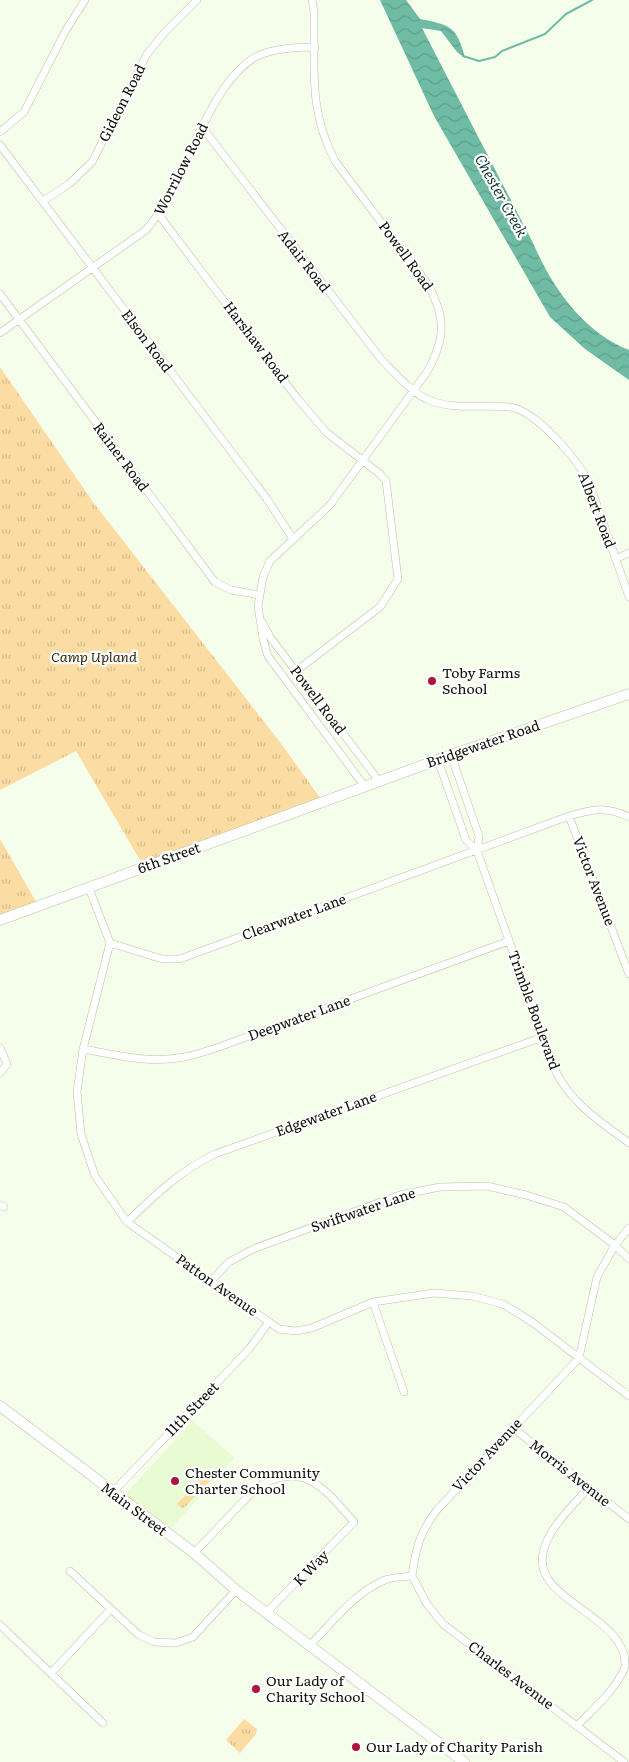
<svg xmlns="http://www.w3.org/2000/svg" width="629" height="1762" font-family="Literata,serif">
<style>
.built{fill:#e8fbd2}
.grass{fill:url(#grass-tufts)}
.water{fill:url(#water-waves)}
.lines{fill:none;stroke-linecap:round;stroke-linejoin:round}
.stream{stroke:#6fbba4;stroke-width:2}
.street-casing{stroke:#b4c3a2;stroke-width:8}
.secondary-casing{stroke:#b4c3a2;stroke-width:11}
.street{stroke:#fff;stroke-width:7}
.secondary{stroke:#fff;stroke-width:10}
.poi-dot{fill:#ac163c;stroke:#fff;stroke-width:2}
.labels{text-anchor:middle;stroke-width:4.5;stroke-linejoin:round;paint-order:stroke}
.street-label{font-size:14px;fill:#0b0f05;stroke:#fff}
.park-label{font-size:14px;font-style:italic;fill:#3b2d12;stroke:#fff}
.poi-label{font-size:14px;fill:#0b0f05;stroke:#fff;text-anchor:start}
.water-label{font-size:15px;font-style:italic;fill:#15392e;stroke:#fff}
</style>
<defs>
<pattern id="grass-tufts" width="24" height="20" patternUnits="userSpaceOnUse" patternTransform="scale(1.25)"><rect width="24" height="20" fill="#fbdca2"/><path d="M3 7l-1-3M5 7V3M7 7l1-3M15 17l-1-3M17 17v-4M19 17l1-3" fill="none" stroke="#d6bc8a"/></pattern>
<pattern id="water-waves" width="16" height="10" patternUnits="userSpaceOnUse" patternTransform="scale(1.25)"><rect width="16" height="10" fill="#6fbba4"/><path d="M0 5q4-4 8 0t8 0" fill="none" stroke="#5fa08c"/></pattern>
</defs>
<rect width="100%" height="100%" fill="#f5feea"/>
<!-- built -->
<path class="built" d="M193,1421L234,1458L170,1530L127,1496L128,1491Z"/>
<!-- grass -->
<path class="grass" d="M0,367L93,502L283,746L323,802L144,867L76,751L0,790Z
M0,839L39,907L0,920Z
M217,1467L220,1470L185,1507L181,1508L177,1504L204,1476Z
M244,1719L257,1729L256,1734L240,1753L226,1740Z"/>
<!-- water -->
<path class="water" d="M380,0H406L420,19C450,25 457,26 465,58L457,52L441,31L422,28L533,243C552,287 583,332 629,350V380L585,349L550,317L434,116Z"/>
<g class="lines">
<!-- stream -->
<path class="stream" d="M463,56L479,61L495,57L502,51L545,34L566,14L592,0"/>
<!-- street casing -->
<g class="street-casing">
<path id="street" d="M312,0L314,12C315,67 308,110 335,161L427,283C446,317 446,338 427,372L330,505L270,561L263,577L258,606L263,639L268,656L365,787
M202,127L381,359C393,371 412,393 427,399C452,411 483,404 510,407C537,411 579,461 590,485L629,597
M0,132L24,112L66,30L85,0
M0,145L267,499L293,539
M43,201L69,184L92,162L147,54L165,32L197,0
M159,215L297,398L326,432L380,474L386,481L398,579L380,607L296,671
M0,294L215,582L231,590L260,595
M0,333L146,230C183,188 210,74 262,54C279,48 297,47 315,47
M615,559L629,553
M262,622L270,637L379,781
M451,755L479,836L477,851
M438,760L466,840L477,851L556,1072C572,1104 601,1122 629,1143
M569,816L629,974
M89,888L110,943L83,1049L77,1092L81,1134L95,1176L127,1222L279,1329L296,1331L312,1328L373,1302L434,1293L472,1296L503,1304L532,1322L629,1396
M110,943L162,959H180L569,816C593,809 606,806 629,817
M0,1048L7,1064L0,1073
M83,1049C116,1055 151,1064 184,1057C196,1055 207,1051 219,1047L509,941
M0,1205L4,1207
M127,1222C155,1195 181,1170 215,1154L543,1037
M211,1281L229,1262L253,1249L400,1195L440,1187L487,1186L526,1195L564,1207L615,1245L629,1259
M373,1302L404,1392
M512,1427L629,1519
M112,1493L249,1349L269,1322
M194,1553L257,1487C304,1460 324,1488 354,1522L267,1612
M70,1571L139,1635L154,1642L176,1643L193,1637L236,1590
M412,1576L427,1604L443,1624L624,1762
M0,1625L103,1723
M310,1645C332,1623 355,1592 385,1580C393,1577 403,1577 412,1576C416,1547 419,1534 437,1510L579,1358L597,1277L615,1245L629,1228
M51,1673L111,1609
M577,1726C593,1709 616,1690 625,1667C629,1616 532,1601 543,1553C548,1528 572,1507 588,1488"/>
</g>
<!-- secondary casing -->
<g class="secondary-casing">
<path id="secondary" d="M0,920L451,755L629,694
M0,1406L194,1553L236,1590L464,1762"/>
</g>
<!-- street -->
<use href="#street" class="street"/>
<!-- secondary -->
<use href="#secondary" class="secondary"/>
</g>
<!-- markers -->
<g class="poi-dot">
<circle cx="432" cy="681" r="5"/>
<circle cx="175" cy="1481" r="5"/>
<circle cx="256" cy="1689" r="5"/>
<circle cx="356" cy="1747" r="5"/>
</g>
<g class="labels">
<!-- street labels -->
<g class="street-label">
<text transform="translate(122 103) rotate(-63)" y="5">Gideon Road</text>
<text transform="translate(181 169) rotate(-63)" y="5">Worrilow Road</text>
<text transform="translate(406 256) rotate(54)" y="5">Powell Road</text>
<text transform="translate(304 261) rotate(52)" y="5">Adair Road</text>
<text transform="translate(147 341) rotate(53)" y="5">Elson Road</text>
<text transform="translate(256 342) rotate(53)" y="5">Harshaw Road</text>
<text transform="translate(121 457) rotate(53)" y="5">Rainer Road</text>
<text transform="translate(597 510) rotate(69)" y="5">Albert Road</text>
<text transform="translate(318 700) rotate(53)" y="5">Powell Road</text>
<text transform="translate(483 744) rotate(-19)" y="5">Bridgewater Road</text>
<text transform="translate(169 858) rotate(-20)" y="5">6th Street</text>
<text transform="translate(594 881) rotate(69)" y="5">Victor Avenue</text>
<text transform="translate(294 917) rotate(-20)" y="5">Clearwater Lane</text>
<text transform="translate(534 1010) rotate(70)" y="5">Trimble Boulevard</text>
<text transform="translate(299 1018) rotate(-20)" y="5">Deepwater Lane</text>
<text transform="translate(326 1114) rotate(-20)" y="5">Edgewater Lane</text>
<text transform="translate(363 1210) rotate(-19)" y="5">Swiftwater Lane</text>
<text transform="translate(217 1285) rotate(35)" y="5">Patton Avenue</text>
<text transform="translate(192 1409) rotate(-46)" y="5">11th Street</text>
<text transform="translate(487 1455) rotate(-47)" y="5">Victor Avenue</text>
<text transform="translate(570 1473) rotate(38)" y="5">Morris Avenue</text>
<text transform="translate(134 1509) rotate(37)" y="5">Main Street</text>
<text transform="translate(311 1568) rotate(-46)" y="5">K Way</text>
<text transform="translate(511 1675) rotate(37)" y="5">Charles Avenue</text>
</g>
<!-- park labels -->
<g class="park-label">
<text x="94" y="662">Camp Upland</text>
</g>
<!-- poi labels -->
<g class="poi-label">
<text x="442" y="678">Toby Farms<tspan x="442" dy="16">School</tspan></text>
<text x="185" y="1478">Chester Community<tspan x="185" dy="16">Charter School</tspan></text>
<text x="266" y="1686">Our Lady of<tspan x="266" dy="16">Charity School</tspan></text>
<text x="366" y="1752">Our Lady of Charity Parish</text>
</g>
<!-- water labels -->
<g class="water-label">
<text transform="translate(501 196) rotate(61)" y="5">Chester Creek</text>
</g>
</g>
</svg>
